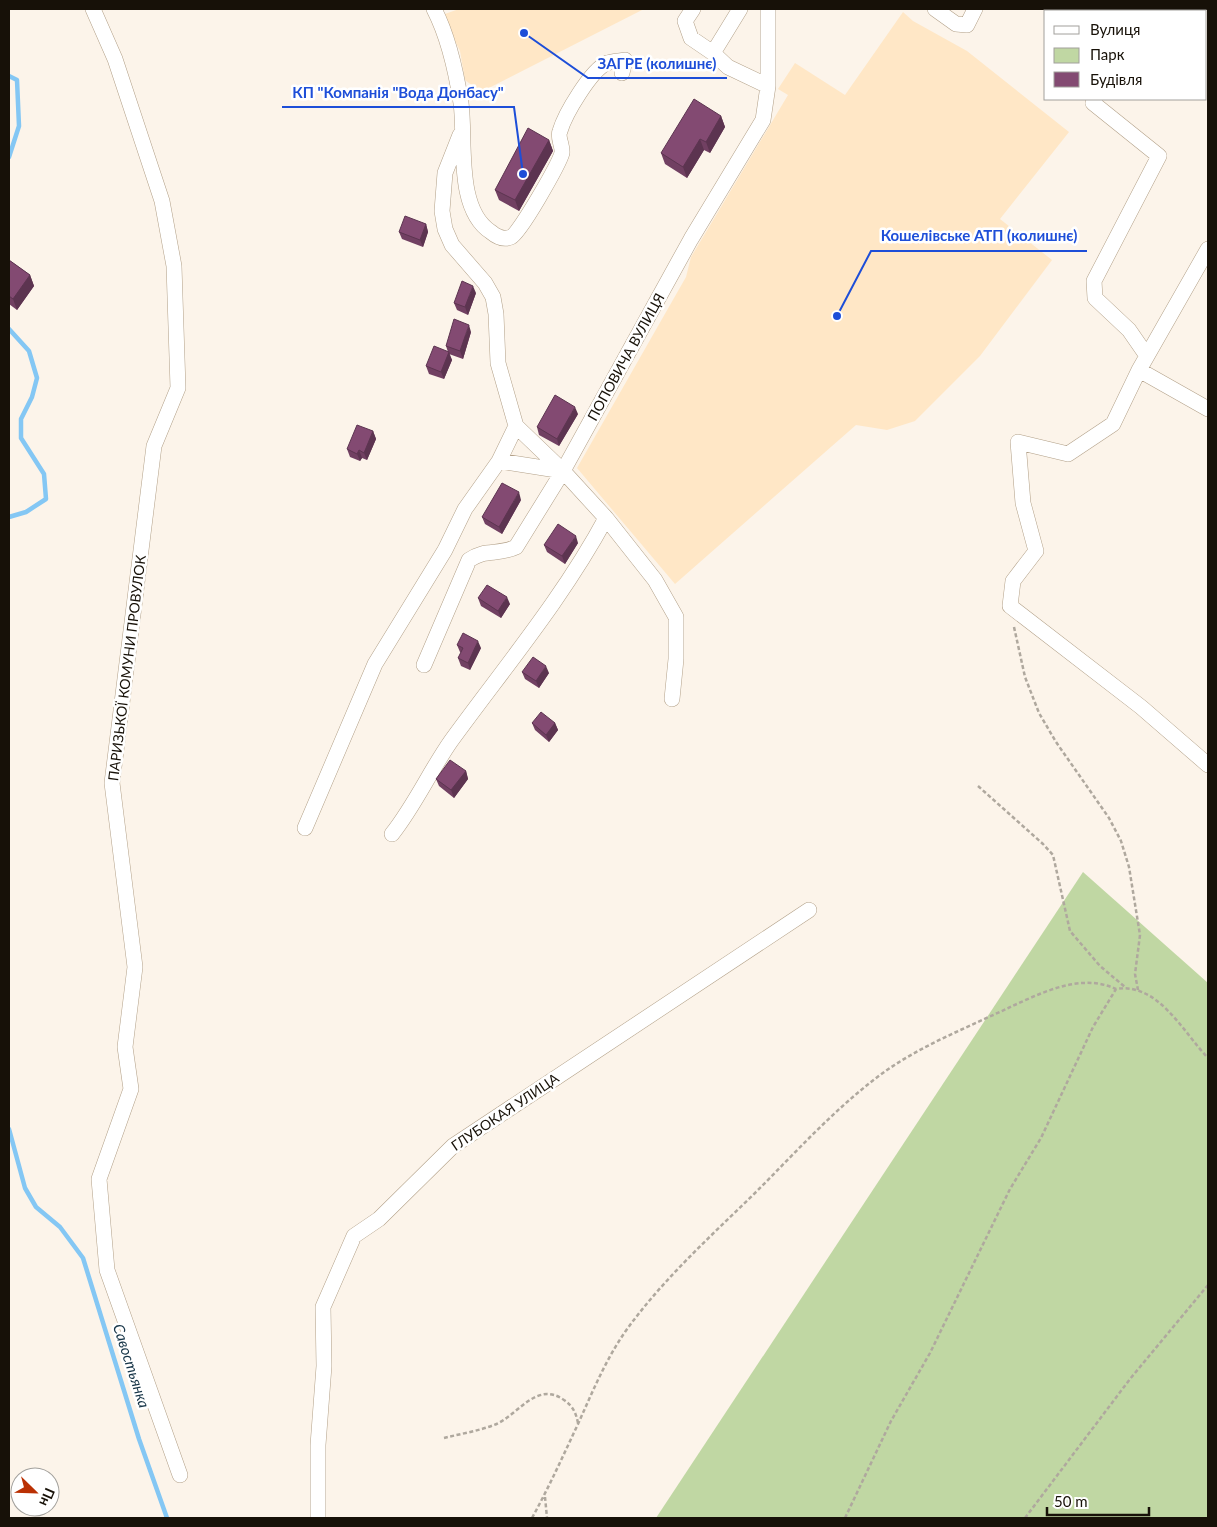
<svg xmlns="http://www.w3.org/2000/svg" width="1217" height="1527" font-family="Lato,sans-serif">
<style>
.built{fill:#ffe7c6}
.green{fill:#c0d7a3}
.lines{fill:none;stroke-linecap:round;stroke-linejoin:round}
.stream{stroke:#84c7f4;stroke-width:4.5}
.minor-casing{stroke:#b2a088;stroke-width:16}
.path{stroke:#afa89e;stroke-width:2.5;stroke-dasharray:4 2.5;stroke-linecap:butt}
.minor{stroke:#fff;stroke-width:15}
.wall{fill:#714062}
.shaded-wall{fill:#5c3450}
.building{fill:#834a72;stroke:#5c3450}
.labels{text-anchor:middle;stroke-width:5;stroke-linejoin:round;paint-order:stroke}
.street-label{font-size:14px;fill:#171108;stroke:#fff}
.water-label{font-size:15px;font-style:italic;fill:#163447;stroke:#fff}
.leader{fill:none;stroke:#1d4ed8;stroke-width:2}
.callout-dot{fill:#1d4ed8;stroke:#fff;stroke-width:2}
.callout-label{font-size:15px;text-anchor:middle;font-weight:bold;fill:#1d4ed8;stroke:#fff;stroke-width:5;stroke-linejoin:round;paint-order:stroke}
</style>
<rect width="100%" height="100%" fill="#fcf4ea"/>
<!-- built -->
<path class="built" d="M459,9H644L481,92L465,80L460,51L442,15Z
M903,12L913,21L967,51L1069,132L1000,219L1052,260L980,356L915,421L887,430L856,425L675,584L577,468L686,277L691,257L788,95L778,89L795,63L845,95Z"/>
<!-- green -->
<path class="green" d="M1083,872L1208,983V1518H656Z"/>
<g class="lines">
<!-- stream -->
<path class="stream" d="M9,76L17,80L19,126L9,157
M9,329L29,351L37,378L32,397L21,419V438L44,474L46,499L26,512L9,517
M9,1129L25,1188L36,1207L60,1227L83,1258L139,1439L167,1518"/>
<!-- minor casing -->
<g class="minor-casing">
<path id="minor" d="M93,9L115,59L162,201L174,266L178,388L154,446L112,783L135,967L125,1047L131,1089L99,1179L107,1270L180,1475
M434,9C449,38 456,71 461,103C466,139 455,209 491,232C497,237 504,240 511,237C520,233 559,164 562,153C563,146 557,137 560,131C565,114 591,70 607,63C612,61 620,61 625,60L622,73
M693,9L685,21L691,38L713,53L740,9
M935,9L956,24L967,25L975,9
M1145,11L1146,9
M713,53L728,67L768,86
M1095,99L1093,103L1159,156L1094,281L1095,298L1129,330L1147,356
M460,135L445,173L442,211L445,229L452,245L485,283L493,297L496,314L498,363L516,426L563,471L499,461
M1208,249L1139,370L1113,424L1068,454L1018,442L1023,503L1036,551L1013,581L1010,606L1141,707L1208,765
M1139,370L1208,409
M563,471L606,518L655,580L676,617V659L672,699
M424,665L469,560C486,548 497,556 516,547L563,471L691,239L763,120L768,86V9
M305,828L375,664L445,550L465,509L499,461L516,426
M392,834C415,805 430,771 451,741C504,668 563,598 606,518
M318,1518V1445L324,1366L323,1307L354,1236L379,1219L453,1146L809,910"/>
</g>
<!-- path -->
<path class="path" d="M1014,627L1025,677L1039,713L1056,742L1109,818L1121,841L1129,867L1140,935L1135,974L1138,990
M978,786L1043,844L1053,855L1070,931L1100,966L1125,987
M444,1438C460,1434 478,1431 494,1425C518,1416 536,1380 564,1400C573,1406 576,1413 578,1423
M545,1497L547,1518
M532,1518C549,1487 563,1456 578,1424C592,1393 605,1361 625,1332C662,1280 710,1237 756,1192C798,1150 838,1105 887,1070C923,1045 966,1028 1006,1009C1039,994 1080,972 1116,989
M845,1518L891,1421L930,1353L1010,1189L1041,1138L1093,1027L1116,989C1158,982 1183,1032 1208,1058
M1025,1518L1130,1379L1208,1285"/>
<!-- minor -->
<use href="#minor" class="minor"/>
</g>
<!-- wall -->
<path class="wall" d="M721,116L725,127L710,153L704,150L687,178L665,164L661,153Z
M549,140L553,151L519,211L499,200L495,190Z
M426,224L428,232L423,247L402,239L399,232Z
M9,260L30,275L34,286L17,310L9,304Z
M476,293L468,315L457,310L454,303Z
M471,332L463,359L449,354L452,360L444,379L429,374L426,366L448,352L446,346Z
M578,414L559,446L539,435L537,427Z
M373,431L376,439L367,460L362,458L360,461L350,457L347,449Z
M521,500L502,534L485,524L482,517Z
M578,543L565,564L547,552L544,545Z
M478,598L510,604L501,618L481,606Z
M457,645L481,648L470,670L461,666L458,658L461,653L460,652Z
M522,672L549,673L539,688L525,679Z
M532,723H555L558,730L549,742L535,730Z
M466,771L468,779L454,798L439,786L436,779Z"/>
<!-- shaded-wall -->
<path class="shaded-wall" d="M721,116L725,127L710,153L706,142Z
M700,139L704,150L687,178L683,167Z
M549,140L553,151L519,211L515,200Z
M426,224L428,232L423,247L420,240Z
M30,275L34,286L17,310L13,299Z
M473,286L476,293L468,315L465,307Z
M469,325L471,332L463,359L460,351Z
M449,352L452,360L444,379L441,372Z
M575,407L578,414L559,446L557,439Z
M373,431L376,439L367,460L364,453Z
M359,450L362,458L360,461L357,454Z
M519,492L521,500L502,534L499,527Z
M576,536L578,543L565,564L562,556Z
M507,597L510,604L501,618L498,611Z
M478,641L481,648L470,670L468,663Z
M546,666L549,673L539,688L536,681Z
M555,723L558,730L549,742L546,735Z
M466,771L468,779L454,798L451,790Z"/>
<!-- building -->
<path class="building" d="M694,99L721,116L706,142L700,139L683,167L661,153Z
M528,128L549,140L515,200L495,190Z
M405,216L426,224L420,240L399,232Z
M9,260L30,275L13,299L9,296Z
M462,281L473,286L465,307L454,303Z
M454,319L469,325L460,351L446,346Z
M434,346L449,352L441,372L426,366Z
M555,395L575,407L557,439L537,427Z
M357,425L373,431L364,453L359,450L357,454L347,449Z
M502,483L519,492L499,527L482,517Z
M558,524L576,536L562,556L544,545Z
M487,585L507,597L498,611L478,598Z
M463,633L478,641L468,663L458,658L463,648L457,645Z
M533,657L546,666L536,681L522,672Z
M541,712L555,723L546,735L532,723Z
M450,760L466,771L451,790L436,779Z"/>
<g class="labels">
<!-- street labels -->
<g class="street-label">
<text transform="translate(626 357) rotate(-61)" y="5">ПОПОВИЧА ВУЛИЦЯ</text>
<text transform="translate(127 668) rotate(-83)" y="5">ПАРИЗЬКОЇ КОМУНИ ПРОВУЛОК</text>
<text transform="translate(505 1112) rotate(-34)" y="5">ГЛУБОКАЯ УЛИЦА</text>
</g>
<!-- water labels -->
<g class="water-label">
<text transform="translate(131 1366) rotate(72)" y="5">Савостьянка</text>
</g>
</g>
<!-- callouts -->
<path class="leader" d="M524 33L588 78H727M523 174L514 107H282M837 316L871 251H1087"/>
<g class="callout-dot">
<circle cx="524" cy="33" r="5"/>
<circle cx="523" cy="174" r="5"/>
<circle cx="837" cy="316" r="5"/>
</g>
<g class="callout-label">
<text x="657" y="69">ЗАГРЕ (колишнє)</text>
<text x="398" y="98">КП "Компанія "Вода Донбасу"</text>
<text x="979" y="241">Кошелівське АТП (колишнє)</text>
</g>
<!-- border -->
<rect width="1217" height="1527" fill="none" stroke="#171108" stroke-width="20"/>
<!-- legend -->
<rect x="1044" y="10" width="162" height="90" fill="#ffffff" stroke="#a2a09c"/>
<rect x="1054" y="26" width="25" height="8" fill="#ffffff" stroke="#a2a09c"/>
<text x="1090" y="35" font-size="15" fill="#171108">Вулиця</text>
<rect x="1054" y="48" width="25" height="15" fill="#c0d7a3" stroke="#a2a09c"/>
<text x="1090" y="60" font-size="15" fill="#171108">Парк</text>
<rect x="1054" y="72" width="25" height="15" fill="#834a72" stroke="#a2a09c"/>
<text x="1090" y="85" font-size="15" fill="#171108">Будівля</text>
<!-- north arrow -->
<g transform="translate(35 1492) rotate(113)"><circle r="24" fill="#ffffff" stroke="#a2a09c"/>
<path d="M0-4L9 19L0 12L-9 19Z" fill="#ba3003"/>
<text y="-8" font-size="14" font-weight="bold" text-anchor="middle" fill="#171108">Пн</text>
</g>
<!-- scale -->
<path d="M1047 1507v8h102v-8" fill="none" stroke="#171108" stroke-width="2.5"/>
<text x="1054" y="1507" font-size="15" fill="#171108" stroke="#ffffff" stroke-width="4" paint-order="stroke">50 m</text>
</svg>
